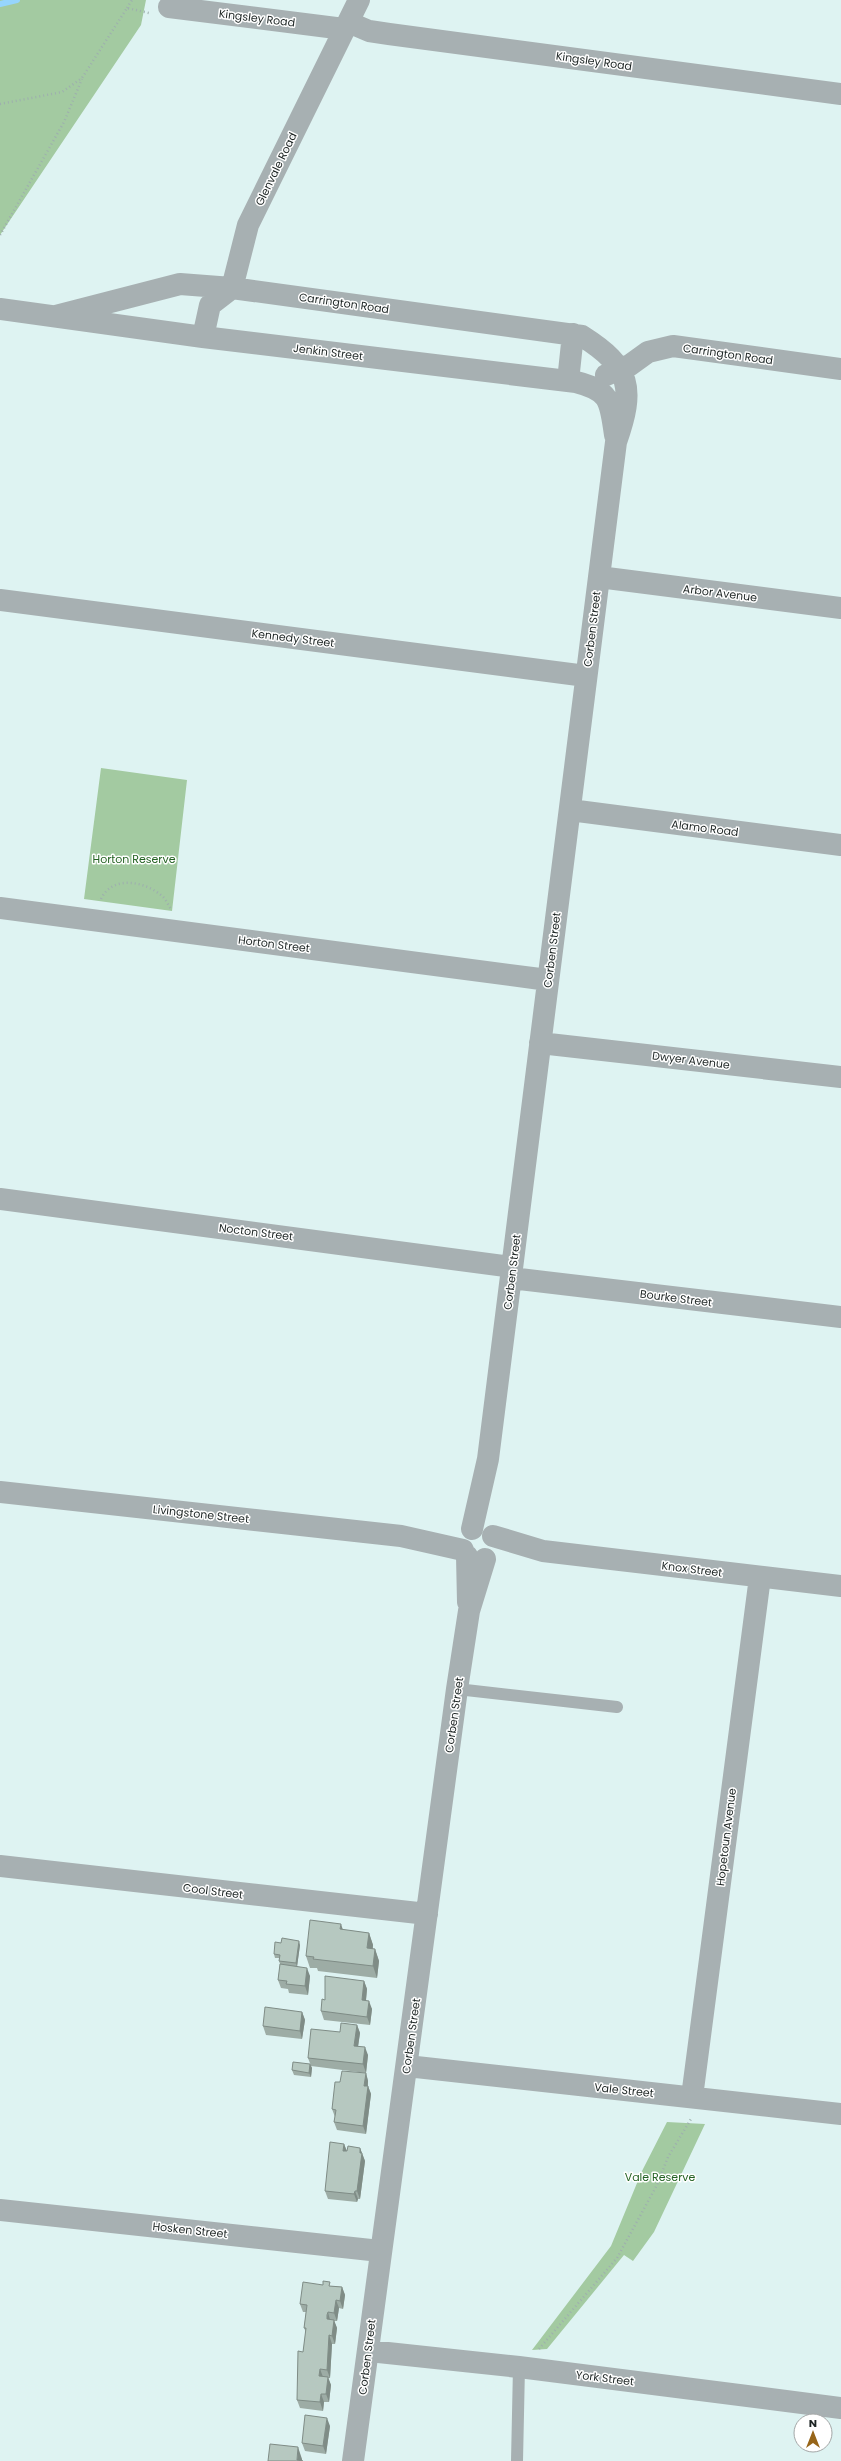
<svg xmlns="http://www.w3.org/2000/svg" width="841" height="2461" font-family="Poppins,sans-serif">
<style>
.green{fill:#a3caa1}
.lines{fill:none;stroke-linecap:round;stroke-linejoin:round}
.stream{stroke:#96d5fd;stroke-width:6}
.path{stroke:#9eafae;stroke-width:2.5;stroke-dasharray:1 3;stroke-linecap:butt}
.lane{stroke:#a7b0b2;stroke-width:12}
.street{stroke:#a7b0b2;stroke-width:22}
.wall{fill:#9daca5}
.shaded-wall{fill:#7f8c86}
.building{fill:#b6c8c0;stroke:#7f8c86}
.labels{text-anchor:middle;stroke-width:3;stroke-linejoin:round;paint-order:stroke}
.street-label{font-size:11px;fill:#1c2423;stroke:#fff}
.park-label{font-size:11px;fill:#256324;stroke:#fff}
</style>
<rect width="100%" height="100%" fill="#def3f2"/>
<!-- green -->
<path class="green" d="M0,0H146L141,25L0,235Z
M101,768L187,780L172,911L84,899Z
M667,2122L705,2124L654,2232L633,2261L624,2255L547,2349L532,2350L611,2246L642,2171Z"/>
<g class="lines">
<!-- stream -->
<path class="stream" d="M0,4L17,0"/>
<!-- path -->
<path class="path" d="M127,8L132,0
M0,104L62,92L82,78L127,8L149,13
M0,235L64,122L82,79
M101,899C112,875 145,881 162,896C166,899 168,905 171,909
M539,2349L617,2258L657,2185L668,2157L691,2119"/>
<!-- lane -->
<path class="lane" d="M457,1689L617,1707
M517,2461L519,2367"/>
<!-- street -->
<path class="street" d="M169,7L344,29
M348,22L369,31L389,34L841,94
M0,309L203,337L576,382C611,391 610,401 615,435
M56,316L180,284L232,288L582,336C631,367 635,388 616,442L488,1459L472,1529
M203,337L210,305L232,288L248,225L359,0
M606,375L630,365L648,352L673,346L841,369
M568,381L573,334
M599,577L841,608
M0,600L586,676
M570,810L841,845
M0,908L548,980
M540,1043L841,1077
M0,1199L512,1267
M511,1278L841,1317
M0,1492L401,1536L463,1550
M493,1536L543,1551L841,1586
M467,1556L468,1602
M0,1866L427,1914
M407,2066L841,2114
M692,2097L760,1577
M0,2210L380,2251
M369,2351L519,2367L841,2408
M353,2461L457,1689L469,1611L485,1559"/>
</g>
<!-- wall -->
<path class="wall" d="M343,1930L369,1933L373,1945V1949H375L379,1961L377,1978L318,1971L317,1968H310L306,1956Z
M300,1945L297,1966L310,1976L308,1995L289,1993L288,1989L281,1988L278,1980L280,1964L279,1961V1958H275L274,1954Z
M364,1981L367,1989L366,2001L372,2009L370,2025L324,2020L321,2011L325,2000Z
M302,2012L305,2020L302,2039L266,2035L263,2026Z
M357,2025L360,2033L358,2046L368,2055L366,2073L311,2066L308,2058L340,2032Z
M310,2064L312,2068L311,2077L294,2075L292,2070Z
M366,2073L368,2081V2086L371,2094L366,2134L337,2130L334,2122L335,2117L332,2109L340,2082Z
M344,2144L347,2151L360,2148L365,2161L360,2199H358L357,2202L328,2199L325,2191Z
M331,2286L342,2287L345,2295L343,2309L339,2308L337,2321H334L337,2328L335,2344H332L330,2378H328L331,2385L329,2402H324L323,2411L300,2408L297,2400L306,2332L304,2328L306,2312H303L300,2304Z
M330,2426L326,2454L305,2451L302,2443Z"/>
<!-- shaded-wall -->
<path class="shaded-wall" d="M341,1924L345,1936L340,1929Z
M369,1933L373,1945L371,1960L367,1948Z
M299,1941L300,1945L297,1967L296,1963Z
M375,1949L379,1961L377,1978L373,1966Z
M307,1968L310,1976L308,1995L305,1986Z
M364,1981L367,1989L365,2009L362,2000Z
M369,2001L372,2009L370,2025L367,2017Z
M302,2012L305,2020L302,2039L300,2031Z
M357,2025L360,2033L357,2054L354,2046Z
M365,2047L368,2055L366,2073L363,2064Z
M310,2064L312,2068L311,2077L309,2073Z
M366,2073L368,2081L367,2094L364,2086Z
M368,2086L371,2094L366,2134L363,2126Z
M344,2144L347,2152L343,2151Z
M360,2148L365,2161L360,2199L357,2191Z
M355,2191L358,2199L357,2202L354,2194Z
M342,2287L345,2295L343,2309L340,2301Z
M336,2300L339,2308L337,2321L334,2313Z
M328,2312L330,2320L327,2319Z
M334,2320L337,2328L335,2344L332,2336Z
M329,2335L332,2344L330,2378L327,2370Z
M320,2369L323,2377L319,2376Z
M328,2377L331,2385L329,2402L326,2394Z
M321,2394L324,2402L323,2411L320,2402Z
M327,2418L330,2426L326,2454L323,2446Z
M298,2447L302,2459V2461L297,2460Z"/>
<!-- building -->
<path class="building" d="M310,1920L341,1924L340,1929L369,1933L367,1948L375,1949L373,1966L313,1959L314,1957L306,1956Z
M282,1938L299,1941L296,1963L279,1961L280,1955L274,1954L275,1942L281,1943Z
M280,1964L307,1968L305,1986L286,1984L287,1981L278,1980Z
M325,1976L364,1981L362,2000L369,2001L367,2017L321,2011L322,1999L325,2000Z
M265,2007L302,2012L300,2031L263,2026Z
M341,2023L357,2025L354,2046L365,2047L363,2064L308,2058L311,2029L340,2032Z
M293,2062L310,2064L309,2073L292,2070Z
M342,2071L366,2073L364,2086H368L363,2126L334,2122L336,2110L332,2109L335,2082H340Z
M330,2142L344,2144L343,2151H347L348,2146L360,2148V2153H362L357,2191H355L354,2194L325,2191Z
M323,2281L330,2282L329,2286L342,2287L340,2301L336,2300L334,2313L328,2312L327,2315V2319L334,2320L332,2336L329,2335L327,2370L320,2369L319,2376L328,2377L326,2394H321L320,2402L297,2400L298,2351L303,2352L306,2328H304L307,2305L300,2304L303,2282L323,2285Z
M305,2415L327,2418L323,2446L302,2443Z
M270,2444L298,2447L297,2460L303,2461H268Z"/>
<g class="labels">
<!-- street labels -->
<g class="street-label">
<text transform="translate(257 18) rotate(7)" y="4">Kingsley Road</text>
<text transform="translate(594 61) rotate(8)" y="4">Kingsley Road</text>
<text transform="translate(276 169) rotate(-64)" y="4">Glenvale Road</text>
<text transform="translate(344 303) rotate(8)" y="4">Carrington Road</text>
<text transform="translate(328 352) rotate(7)" y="4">Jenkin Street</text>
<text transform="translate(728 354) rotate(8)" y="4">Carrington Road</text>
<text transform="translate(720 593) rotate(7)" y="4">Arbor Avenue</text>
<text transform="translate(592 629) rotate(-83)" y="4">Corben Street</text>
<text transform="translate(293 638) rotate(7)" y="4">Kennedy Street</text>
<text transform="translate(705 828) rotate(7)" y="4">Alamo Road</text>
<text transform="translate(274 944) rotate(7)" y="4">Horton Street</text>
<text transform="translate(552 950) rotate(-83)" y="4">Corben Street</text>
<text transform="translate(691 1060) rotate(7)" y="4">Dwyer Avenue</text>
<text transform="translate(256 1232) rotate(7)" y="4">Nocton Street</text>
<text transform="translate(512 1272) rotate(-83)" y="4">Corben Street</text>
<text transform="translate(676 1298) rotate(7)" y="4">Bourke Street</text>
<text transform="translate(201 1514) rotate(6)" y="4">Livingstone Street</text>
<text transform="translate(692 1569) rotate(7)" y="4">Knox Street</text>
<text transform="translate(454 1715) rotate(-82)" y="4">Corben Street</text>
<text transform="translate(726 1837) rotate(-83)" y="4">Hopetoun Avenue</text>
<text transform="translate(213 1891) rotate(7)" y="4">Cool Street</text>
<text transform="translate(411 2036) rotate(-82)" y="4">Corben Street</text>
<text transform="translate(624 2090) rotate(6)" y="4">Vale Street</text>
<text transform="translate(190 2230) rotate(6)" y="4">Hosken Street</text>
<text transform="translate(367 2357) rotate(-83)" y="4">Corben Street</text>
<text transform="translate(605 2378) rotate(7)" y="4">York Street</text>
</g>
<!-- park labels -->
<g class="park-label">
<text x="134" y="863">Horton Reserve</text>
<text x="660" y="2181">Vale Reserve</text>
</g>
</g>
<!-- north arrow -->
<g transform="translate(813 2433)"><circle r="19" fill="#ffffff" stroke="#a4a7a7"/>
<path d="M0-3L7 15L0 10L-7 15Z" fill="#976519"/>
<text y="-6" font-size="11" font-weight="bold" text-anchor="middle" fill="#1c2423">N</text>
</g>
</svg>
